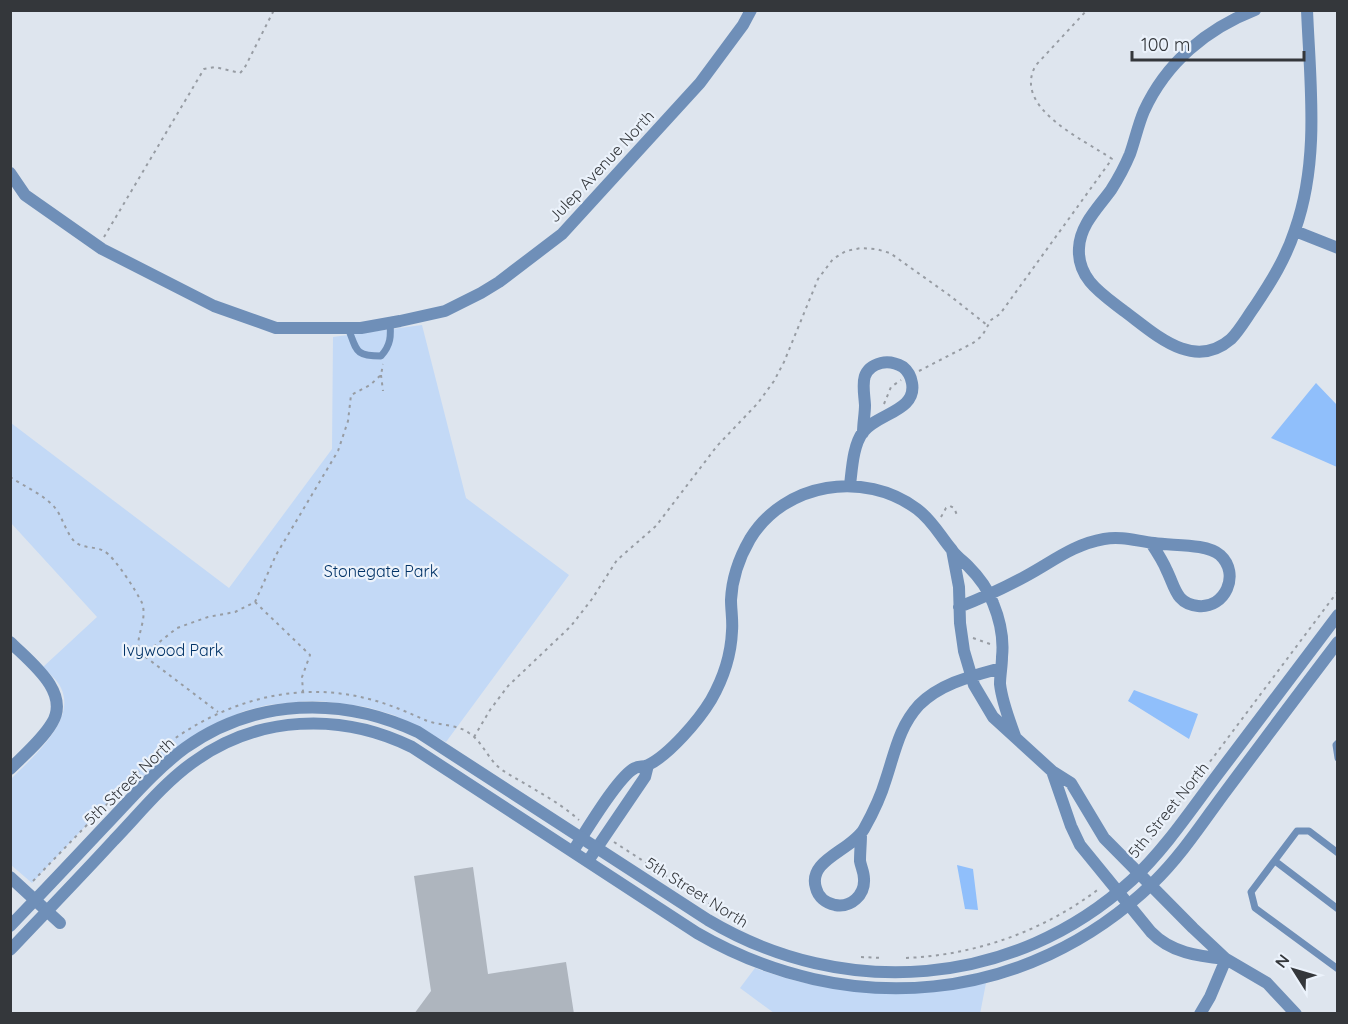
<svg xmlns="http://www.w3.org/2000/svg" width="1348" height="1024" font-family="Quicksand,sans-serif">
<style>
.green{fill:#c3d9f6}
.water{fill:#90bffb}
.building{fill:#aeb5be}
.lines{fill:none;stroke-linecap:round;stroke-linejoin:round}
.path{stroke:#979ca3;stroke-width:2;stroke-dasharray:3 4.5;stroke-linecap:butt}
.service{stroke:#6f8fb8;stroke-width:7}
.minor{stroke:#6f8fb8;stroke-width:12}
.tertiary{stroke:#6f8fb8;stroke-width:12}
.labels{text-anchor:middle;stroke-width:4.5;stroke-linejoin:round;paint-order:stroke}
.street-label{font-size:16px;fill:#34373b;stroke:#ebf2fb}
.park-label{font-size:16px;fill:#013266;stroke:#ebf2fb}
</style>
<rect width="100%" height="100%" fill="#dee5ee"/>
<!-- green -->
<path class="green" d="M422,325L466,498L569,575L446,742L394,715L367,707L321,701H306L267,705L244,711L208,727L107,803L32,883L11,865L10,780C31,758 77,721 61,688C58,681 49,673 43,667L97,617L11,523V423L229,588L332,449L333,337Z
M755,968C831,996 907,1000 986,983L980,1014L774,1013L740,988Z"/>
<!-- water -->
<path class="water" d="M1316,383L1337,405V467L1271,438Z
M1134,690L1198,714L1189,739L1128,701Z
M957,865L973,869L978,910L965,909Z"/>
<!-- building -->
<path class="building" d="M473,867L488,974L566,962L574,1014H414L431,991L414,876Z"/>
<g class="lines">
<!-- path -->
<path class="path" d="M104,237L204,69L215,67L240,73L244,69L274,10
M919,371L973,343L982,336L991,320L1000,314L1112,159C1085,140 1011,108 1036,65L1087,10
M381,375L383,391
M884,404L891,387L901,380
M10,477C25,487 45,495 56,509C63,519 66,532 74,541C82,549 95,546 104,551C114,556 137,592 142,603C148,620 135,636 139,652L218,712
M941,517L946,508L950,506L954,508L957,515
M255,602L310,655L302,677L303,692
M973,638L990,644
M142,656L177,628L208,617L235,612L255,602L276,555L338,451L348,421L351,395L370,385L381,375L383,364
M474,737L490,710L508,686L571,626L592,599L617,560L656,526L717,446L758,403L774,381L784,362L818,279L833,259L846,251L861,248L876,249L890,253L949,295L987,325
M614,842L725,914
M1136,856L1158,831L1338,591
M33,881L159,750C219,703 293,679 369,699C389,704 407,712 425,720C439,726 457,724 469,733C483,742 488,760 502,770C527,786 557,800 579,820
M861,957L882,958
M906,958C976,955 1044,931 1100,888"/>
<!-- service -->
<path class="service" d="M348,328C357,350 354,356 381,356C391,345 391,336 390,322
M1338,743L1336,745L1338,758
M1338,853L1309,831H1297L1251,892L1255,908L1338,969
M1275,861L1338,909"/>
<!-- minor -->
<path class="minor" d="M1255,10C1206,29 1166,63 1144,111C1138,125 1135,140 1130,154C1125,166 1118,179 1111,190C1098,208 1080,225 1079,248C1077,279 1102,294 1124,311C1154,333 1193,372 1231,339C1240,330 1247,317 1255,306C1271,282 1286,258 1295,230C1320,160 1310,83 1307,10
M10,173L25,195L102,249L214,306L276,328H361L400,321L445,311L481,293L499,282L562,234L700,83L743,25L751,10
M1295,231L1338,248
M850,485C852,469 853,445 863,432C878,413 917,411 912,383C911,377 908,371 903,367C896,363 889,361 881,363C858,369 864,388 865,405C865,414 863,423 863,433
M952,550L959,587L960,623L964,651L974,685L993,717L1052,771L1071,783L1104,838L1193,928L1226,959L1267,983L1296,1014
M959,607C982,598 1004,588 1026,576C1052,562 1074,544 1104,539C1122,536 1136,541 1154,543C1172,546 1206,543 1220,555C1241,574 1225,609 1198,606C1176,604 1175,587 1167,571C1163,561 1157,552 1151,543
M10,642C30,662 71,692 52,723C42,740 24,755 10,769
M1052,771L1071,826L1080,845L1151,932C1171,953 1198,956 1226,959
M861,834C861,843 860,852 860,861C861,867 864,872 864,879C865,895 851,908 835,905C826,903 818,897 816,888C807,860 851,851 864,829C873,813 881,796 886,779C895,752 899,727 919,705C941,683 972,676 1001,668
M573,851C585,833 618,776 635,768C639,766 644,767 648,765C669,755 699,720 711,700C723,679 731,656 732,631C733,621 731,610 731,600C732,578 739,558 750,539C785,482 864,470 917,509C933,521 940,536 952,550C956,556 963,561 968,566C979,577 988,589 993,603C1000,620 1004,638 1002,657C1002,666 1000,675 1000,684C1002,702 1009,719 1015,736
M588,861L645,777L648,765
M10,877L60,923
M1200,1014L1210,997L1226,959"/>
<!-- tertiary -->
<path class="tertiary" d="M10,926C42,893 73,860 104,827C130,800 155,770 185,748C255,698 342,696 418,732L708,920C844,1001 1014,988 1132,880C1165,849 1191,810 1218,774C1258,721 1298,668 1338,615
M10,950C45,913 80,877 114,840C139,814 163,784 192,763C257,715 341,712 412,747L697,933C847,1020 1026,1005 1153,883C1180,857 1201,825 1223,795C1261,744 1299,693 1338,642"/>
</g>
<g class="labels">
<!-- street labels -->
<g class="street-label">
<text transform="translate(601 166) rotate(-47)" y="6">Julep Avenue North</text>
<text transform="translate(129 781) rotate(-44)" y="6">5th Street North</text>
<text transform="translate(1168 810) rotate(-51)" y="6">5th Street North</text>
<text transform="translate(697 892) rotate(32)" y="6">5th Street North</text>
</g>
<!-- park labels -->
<g class="park-label">
<text x="381" y="577">Stonegate Park</text>
<text x="173" y="656">Ivywood Park</text>
</g>
</g>
<!-- border -->
<rect width="1348" height="1024" fill="none" stroke="#34373b" stroke-width="24"/>
<!-- north arrow -->
<g transform="translate(1294 970) rotate(307)" stroke="#ebf2fb" stroke-width="4.5" paint-order="stroke">
<path d="M0-4.5L10 22L0 15L-10 22Z" fill="#34373b"/>
<text y="-9" font-size="16" font-weight="bold" text-anchor="middle" fill="#34373b">N</text>
</g>
<!-- scale -->
<path d="M1132 51v9h172v-9" fill="none" stroke="#34373b" stroke-width="3"/>
<text x="1141" y="51" font-size="18" fill="#34373b" stroke="#ebf2fb" stroke-width="4.5" paint-order="stroke">100 m</text>
</svg>
